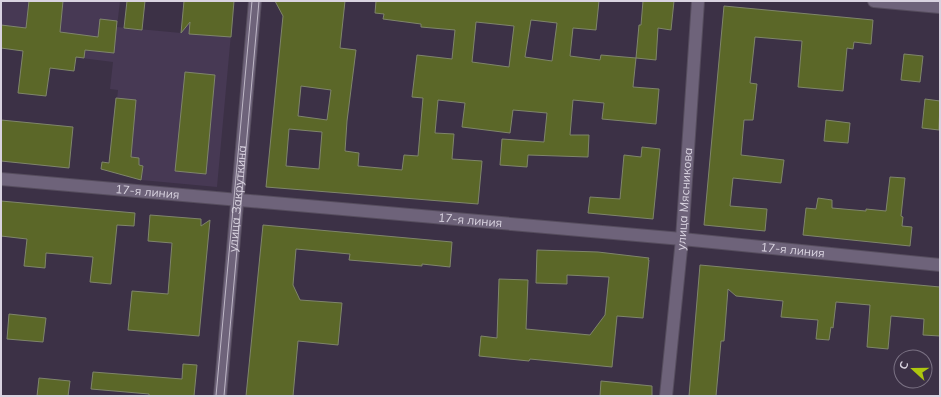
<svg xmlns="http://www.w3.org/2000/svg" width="941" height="397" font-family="Mulish,sans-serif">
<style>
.built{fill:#473954}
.building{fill:#5b6728;stroke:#7f856b;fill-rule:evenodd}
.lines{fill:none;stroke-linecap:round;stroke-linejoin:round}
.minor-casing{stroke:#564d5e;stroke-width:14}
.tertiary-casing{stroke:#564d5e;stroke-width:14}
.secondary-casing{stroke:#564d5e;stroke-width:14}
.minor{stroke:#6e637a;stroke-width:12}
.tertiary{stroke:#6e637a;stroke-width:12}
.secondary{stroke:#6e637a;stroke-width:12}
.tram{stroke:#bfb8c7;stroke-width:1}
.labels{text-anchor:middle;stroke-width:4;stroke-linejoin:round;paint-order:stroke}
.street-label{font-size:12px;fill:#d9d3e0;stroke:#3c3146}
</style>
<rect width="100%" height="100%" fill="#3c3146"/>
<!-- built -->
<path class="built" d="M1,1H120L117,27L181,33L184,1H234L217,187L141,180L143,166L139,165V158L131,157L136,100L117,99L118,90L110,89L113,62L1,48Z"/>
<!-- building -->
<path class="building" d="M29,1H63L60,32L98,37L100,19L117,21L114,53L85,50L84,58L76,57L74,71L50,68L46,96L18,93L23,51L1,48V25L26,28Z
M127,1H145L142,30L124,28Z
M184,1H234L231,37L189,34L190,22L181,33Z
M275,1H345L340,48L356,50L347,121L345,151L359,153L358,166L402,170L404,155L418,156L423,98L412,97L417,55L452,59L455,30L421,27V24L383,19L384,14L375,13L376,1H599L596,30L573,28L570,56L600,60L601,55L636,58L633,87L659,89L656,124L602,119L604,103L573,100L570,135H589L588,157L528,155L527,167L500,165L502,139L544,142L547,113L513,110L510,133L462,127L465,103L438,100L435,133L454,134L452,159L482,161L478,204L266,187L283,16ZM531,20L557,23L552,61L525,57ZM476,22L514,26L509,67L472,62ZM301,86L331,90L327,120L298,116ZM289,129L322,132L319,169L286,166Z
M643,1H674L671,30L658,28L656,60L636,58L639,25H641Z
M724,6L873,20L871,44L854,42L853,49L847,48L843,91L798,87L802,41L755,37L750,83L757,84L753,120H744L741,155L784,160L781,183L733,178L730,206L767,209L765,231L704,225Z
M904,54L923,56L920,82L901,80Z
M185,72L215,75L206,174L175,171Z
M116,98L136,100L131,157L139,158V165L143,166L141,180L101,169L102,162L109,163Z
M925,99L940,101L939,130L922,128Z
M1,120L73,127L69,168L1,161Z
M826,120L850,123L848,143L824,141Z
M642,147L660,149L653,219L588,213L590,197L620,199L624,155L641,157Z
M890,177L905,178L901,216L903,217L902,226L912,227L910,246L803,235L806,208L816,209L818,198L832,200V208L866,211V209L886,211Z
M1,201L135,213L134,226L117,225L111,284L90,282L93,257L46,253L45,268L24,266L27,239L1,236Z
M150,215L201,219V226L210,220L199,336L128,330L132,291L168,294L172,243L148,241Z
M263,225L452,242L450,267L422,264V266L349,260L350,254L296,249L293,285L300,300L342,303L338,345L298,341L293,396H246Z
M537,250L598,252L649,258L648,260H649L643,318L617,316L612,367L530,359L529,361L479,356L481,336L497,338L499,279L528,280L526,329L590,335L605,315L609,277L567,275V284L536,283Z
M700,265L940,287V336L923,335L924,319L891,316L888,349L867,347L870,305L836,302L833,328L831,327L829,340L816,339L818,320L781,317L783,301L736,296L728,289L724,341H721L716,396H689Z
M9,314L46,318L43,342L7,339Z
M183,364L197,365L194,396H149V394L91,389L93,372L182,379Z
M39,378L70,381L68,396H37Z
M601,381L652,386V396H600Z"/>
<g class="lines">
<!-- minor casing -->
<g class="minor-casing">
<g id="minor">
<path d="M874,1L940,7"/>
<path id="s1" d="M1,179L682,239L940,265"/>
</g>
</g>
<!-- tertiary casing -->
<g class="tertiary-casing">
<g id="tertiary">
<path id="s2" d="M220,396L255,1"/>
</g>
</g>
<!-- secondary casing -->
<g class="secondary-casing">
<g id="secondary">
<path id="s3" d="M666,396L682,239L698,1"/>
</g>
</g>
<!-- minor -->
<use href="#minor" class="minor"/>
<!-- tertiary -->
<use href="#tertiary" class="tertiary"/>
<!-- secondary -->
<use href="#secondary" class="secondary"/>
<!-- tram -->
<path class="tram" d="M216,396L252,1
M224,396L259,1"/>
</g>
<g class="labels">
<!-- street labels -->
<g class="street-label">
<text dy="4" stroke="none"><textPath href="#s1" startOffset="147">17-я линия</textPath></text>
<text dy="4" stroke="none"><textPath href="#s2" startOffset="198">улица Закруткина</textPath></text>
<text dy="4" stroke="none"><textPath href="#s3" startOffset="198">улица Мясникова</textPath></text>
<text dy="4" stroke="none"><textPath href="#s1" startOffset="471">17-я линия</textPath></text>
<text dy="4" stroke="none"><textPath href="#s1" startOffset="795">17-я линия</textPath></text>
</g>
</g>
<!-- border -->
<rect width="941" height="397" fill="none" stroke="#d9d3e0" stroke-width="4"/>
<!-- north arrow -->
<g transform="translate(913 369) rotate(291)"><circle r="19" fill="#3c3146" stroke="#7b7284"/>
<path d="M0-3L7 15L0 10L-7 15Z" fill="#adc60e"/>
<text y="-6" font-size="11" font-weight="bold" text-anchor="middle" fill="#d9d3e0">С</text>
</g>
</svg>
